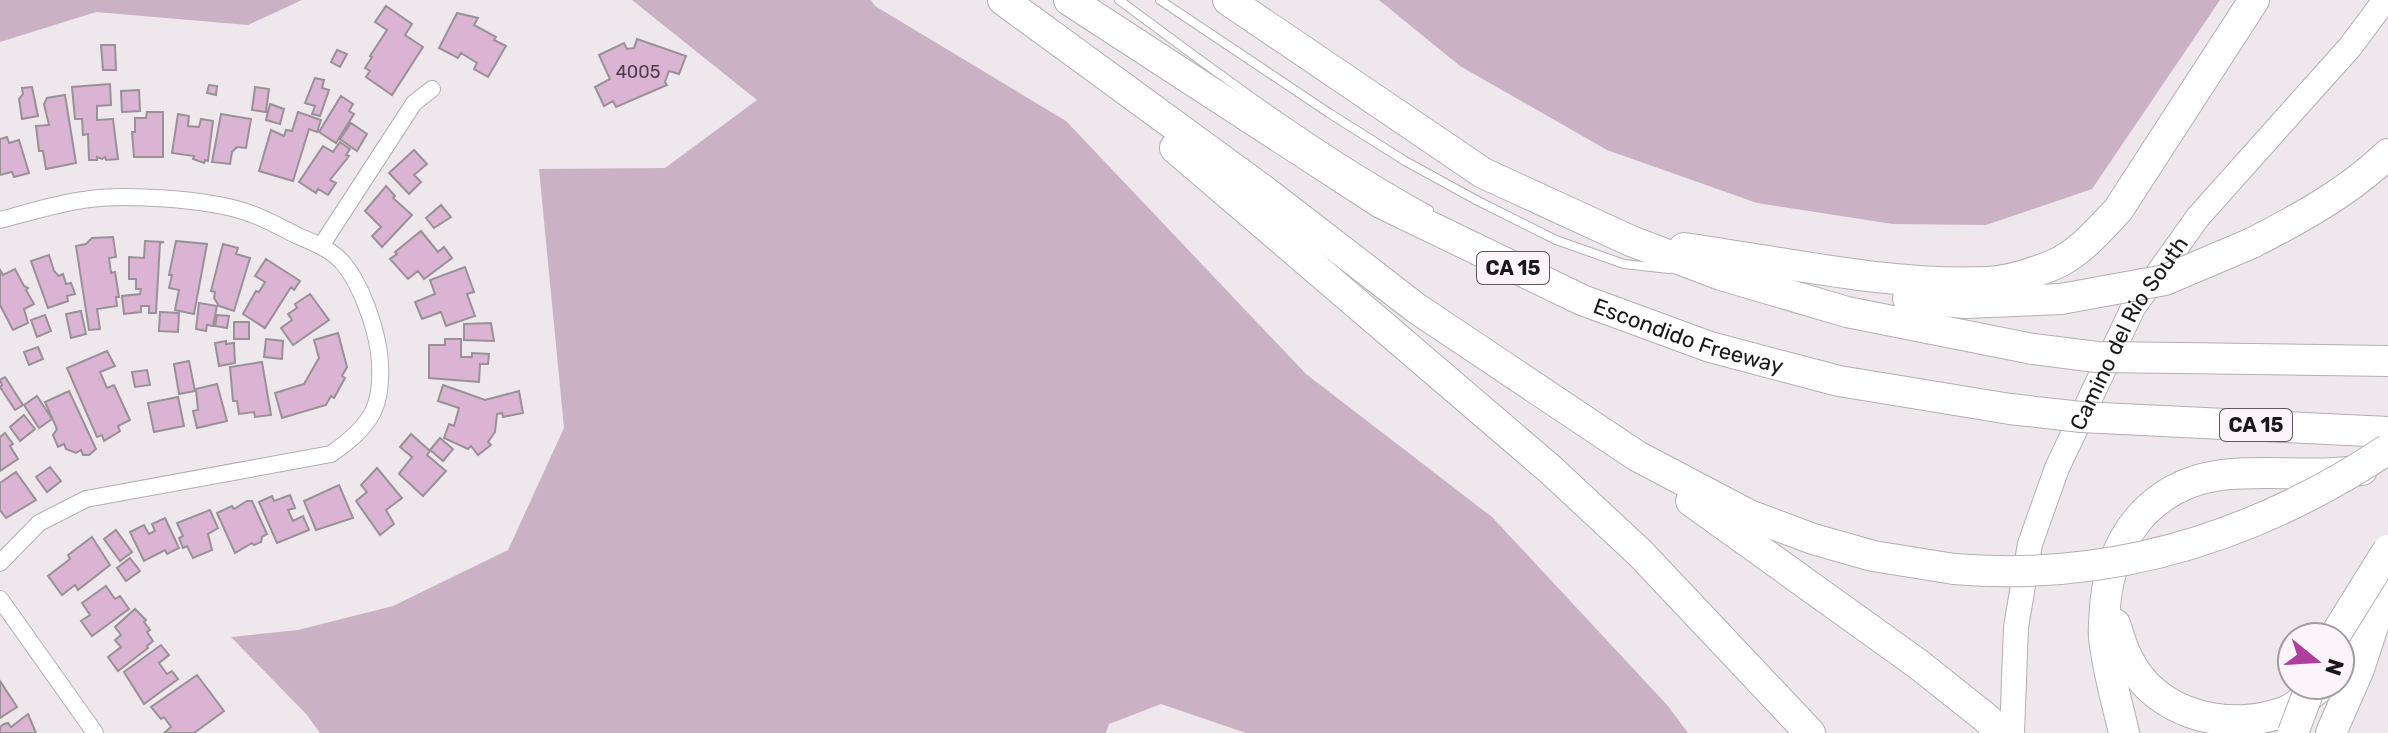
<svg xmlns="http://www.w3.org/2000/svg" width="2388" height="733" font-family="Rubik,sans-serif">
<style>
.green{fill:#cab1c4}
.building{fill:#dbb3d3;stroke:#989196;stroke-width:2}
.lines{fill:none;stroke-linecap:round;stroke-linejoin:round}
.lane-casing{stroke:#b4aeb3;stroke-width:10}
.street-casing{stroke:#b4aeb3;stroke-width:18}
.secondary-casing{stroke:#b4aeb3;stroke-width:26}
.highway-casing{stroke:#b4aeb3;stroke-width:32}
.lane{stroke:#fff;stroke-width:8}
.street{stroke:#fff;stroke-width:16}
.secondary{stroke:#fff;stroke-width:24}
.highway{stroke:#fff;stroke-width:30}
.highway-bridge-casing{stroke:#b4aeb3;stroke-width:32;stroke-linecap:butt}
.highway-bridge{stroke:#fff;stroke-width:30}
.labels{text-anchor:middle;stroke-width:7;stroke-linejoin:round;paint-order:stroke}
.number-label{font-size:18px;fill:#4a3f48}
.shield{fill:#fbf4fa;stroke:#5e5a5d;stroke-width:2}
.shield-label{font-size:20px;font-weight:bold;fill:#1a181a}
.street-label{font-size:22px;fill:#1a181a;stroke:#fbf4fa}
</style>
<rect width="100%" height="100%" fill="#eee7ec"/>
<!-- green -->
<path class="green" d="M0,0H302L248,25L96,12L0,42Z
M632,0H871L875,6L1066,121L1306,374L1492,517L1668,706L1688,733H1246L1161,704L1109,724L1106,733H320L307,715L231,637L298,630L393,606L508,550L564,428L539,169L665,168L757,100Z
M1379,0H2220L2092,189L1986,225L1893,224L1757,203L1607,150L1460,66Z"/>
<!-- building -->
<path class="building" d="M386,6L412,24L405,35L423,47L392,95L366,77L370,71L365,68L372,57L370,56L387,30L375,22Z
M457,13L478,18L474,25L496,37L494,40L506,46L488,77L474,69L477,63L461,53L458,58L439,48Z
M637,39L686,56L679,74L669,71L665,82L667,85L616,107L613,101L604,106L595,87L610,79L599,55L624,43L627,49L634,48Z
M101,45H115L116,70H103Z
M337,50L347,54L340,67L331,62Z
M315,78L324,80L322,88L329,90L320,116L312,114L315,106L305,103Z
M110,84L111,105L97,106V120L113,119L118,159L106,160L105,157L102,159L97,157V160H89L88,134L83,135L82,119H75L72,87Z
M209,85L217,86L216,95L207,93Z
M32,87L38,116L22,119L19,99L23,94L22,88Z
M255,87L269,89L266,112L252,110Z
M139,90L140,111L122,112L121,91Z
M65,95L76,163L46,169L43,151H39L36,126L49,125L44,104L47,98Z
M341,96L353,104L349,111L354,114L336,143L319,132Z
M270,104L284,109L280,124L266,120Z
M147,112H163V157H134L132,132H135V118H146Z
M298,112L321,120L317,132L309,129L293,181L259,171L271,130L284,136L286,130L292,131Z
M178,114L189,116L188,126L199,127L201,119L213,121L208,161L205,160L204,163L193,159L194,156L172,153Z
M221,114L251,119L246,148L237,147L232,152L230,164L212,162Z
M351,123L367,134L357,151L340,139Z
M7,137L9,143L19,140L29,173L14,177L12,172L0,175V139Z
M340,142L350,149L346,155L349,156L330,180L336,183L328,195L318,189L316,193L299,182L323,146L333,152Z
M414,150L427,164L414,175L421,182L409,194L389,173Z
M386,186L395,196L393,198L412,215L382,247L372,236L381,227L365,211Z
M441,205L451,217L434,228L426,218Z
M421,231L438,252L444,247L452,258L424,279L418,271L408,279L390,259L397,254L395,252Z
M113,237L116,257L109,258L111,273L115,272L119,297H116L117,306L97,309L100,329L89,330L76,246L86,244L92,238Z
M145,241L164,242L160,243L156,313H149V306H141V312L124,314L122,296L140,294L141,289H136V279H129V257L144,258Z
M176,241L207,244L194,314L175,310L179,290L169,288L172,275H169Z
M223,244L238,248L236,254L250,258L234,311L219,306L214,298L215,292L211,291Z
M49,255L54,271L59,276L63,274L66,284L71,283L75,294L67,296L68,301L48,308L31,261Z
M266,259L300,281L294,290L291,287L265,328L243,314L256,291L259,292L265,282L255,276Z
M465,267L474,292L467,294L475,316L446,326L441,312L422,319L415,302L435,294L430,280Z
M15,269L24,286L28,288L26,290L34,304L24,309L28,323L13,330L0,305V270L3,275Z
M310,294L329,320L293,345L281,328L292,320L288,314L297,308L295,304Z
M199,303L217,306L213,326L207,325L206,331L196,329Z
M81,311L86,334L71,338L66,314Z
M160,312L179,313L178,332L159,331Z
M45,315L51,331L37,337L31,320Z
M217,315L229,316L227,328L215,326Z
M234,322H249V339H234Z
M491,323L494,341L464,340V324Z
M338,333L347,367L342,376L345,378L334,398L331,396L326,405L282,418L275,393L304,384L319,358L314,340Z
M266,339L283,341L282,359L264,357Z
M445,339H461V357H472V353L489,354L488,364H480L479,382L429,378V345H445Z
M226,341V344L234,343L235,363L219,366L215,343Z
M38,347L43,359L29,365L24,352Z
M107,351L115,366L100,372L107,388L114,385L130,420L118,426L120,431L104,441L102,435L97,437L67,368Z
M189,361L195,391L179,394L174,364Z
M262,362L271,415L255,417L254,412L239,414L237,401H233L230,367Z
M147,370L150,385L135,387L132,372Z
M5,377L23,405L15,410L0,387L2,385L0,380Z
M217,384L227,421L197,428L193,411L198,410L196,389Z
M443,385L485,400L519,391L523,413L503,417L502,413L497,414L495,432L488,442L491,445L478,455L471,446L468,449L444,438L449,424L454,426L459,408L438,401Z
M69,391L96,449L89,455H83L81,450L76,453L66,449L64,444L58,447L53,435L57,429L45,402Z
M37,396L52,419L39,428L24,405Z
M178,397L184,426L154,432L148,403Z
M24,415L35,429L20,441L10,427Z
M5,433L13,444L10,446L18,459L0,471V437Z
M411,434L430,451L427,455L446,471L423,496L399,474L412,457L400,447Z
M440,438L453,449L443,461L430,450Z
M50,467L61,481L47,492L36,477Z
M377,468L402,498L386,510L394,524L380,535L356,501L367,492L361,485Z
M16,472L36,500L6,518L0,510V483Z
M339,485L353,518L316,530L304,501Z
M290,495L295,508L288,510L293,521L303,516L309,530L277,543L259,502L272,496L274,501Z
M247,501H252L267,534L262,537L261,542L254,545L252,543L235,553L217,513L232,506L234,509Z
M210,510L218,528L208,534L212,550L193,558L187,546L183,548L179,538L183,536L177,523Z
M165,518L179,548L167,554L165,550L144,561L130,532L144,525L149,534L155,531L152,524Z
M116,530L132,552L120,561L104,539Z
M92,537L110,565L78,590L75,585L62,595L48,576L70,559L68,555Z
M130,558L140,571L126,581L117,568Z
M106,586L115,599L120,596L129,609L92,636L81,621L90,615L82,603Z
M135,609L146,620L144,622L150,630L147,632L153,641L147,646L148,648L118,671L108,657L121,647L115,640L121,635L115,627Z
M161,645L169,655L159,663L167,674L172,671L178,679L144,704L124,672Z
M197,675L224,711L194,733H164L171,727L164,717L161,719L151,707Z
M0,681L17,707L0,718Z
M28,714L36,733H0V727L4,724L8,723L11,727Z"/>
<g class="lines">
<!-- lane casing -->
<g class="lane-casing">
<path id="lane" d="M1119,0C1219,74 1319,150 1429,210
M1160,0L1329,113L1405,161L1478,201L1556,240L1624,264L1669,269"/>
</g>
<!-- street casing -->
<g class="street-casing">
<path id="street" d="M0,220C27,213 55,204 83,200C122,193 208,199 246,212C263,217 280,227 296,235C312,242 331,249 343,263C361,284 375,325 379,352C385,404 373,425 331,454L86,499L39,523L0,563
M321,246L414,103L432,89
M0,599L95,733"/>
</g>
<!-- secondary casing -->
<g class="secondary-casing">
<g id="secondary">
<path id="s1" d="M2012,733L2016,627L2030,544L2057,468L2133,308L2198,217L2350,47L2385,0"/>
</g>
</g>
<!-- highway casing -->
<g class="highway-casing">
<g id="highway">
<path d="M1003,0L1267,193L1416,308L1637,456L1749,515L1813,539L1873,556L1954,569"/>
<path id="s2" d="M1069,0L1381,203L1582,300L1710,347L1839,381L2010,409"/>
<path d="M1228,0L1483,173L1631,241L1721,275L1847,312L2033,349"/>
<path d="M1175,148L1551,470L1641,554L1810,733"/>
<path d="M2252,243C2301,218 2348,192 2388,154"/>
<path d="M1684,248C1784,262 1887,286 1988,282C2010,281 2033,273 2053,265C2079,254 2099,230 2118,210L2254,0"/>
<path d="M1908,298L1965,303L2061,299"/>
<path d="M2179,358L2388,361"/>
<path d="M2142,420L2388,432"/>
<path d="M1691,501L1918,664L1986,718L2001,733"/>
<path d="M2115,624C2119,635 2122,648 2128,659C2157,716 2229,733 2287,711C2297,706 2307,697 2317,689"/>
<path d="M2340,655L2360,611"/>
<path d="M2124,733C2117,702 2107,669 2104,637C2103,627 2105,616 2105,606C2111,538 2150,485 2221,475C2268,469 2316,478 2362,470"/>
<path d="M2331,733L2359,669L2388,580"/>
</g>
</g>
<!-- lane -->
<use href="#lane" class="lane"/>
<!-- street -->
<use href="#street" class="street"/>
<!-- secondary -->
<use href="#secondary" class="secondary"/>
<!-- highway -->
<use href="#highway" class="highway"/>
<!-- highway-bridge casing -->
<g class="highway-bridge-casing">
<path id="highway-bridge" d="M2061,299L2165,280L2252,243
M2033,349L2097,357L2179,358
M2010,409L2081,417L2142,420
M1954,569C2113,582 2256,537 2388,449
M2334,637L2388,550
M2293,733L2311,685"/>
</g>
<!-- highway-bridge -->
<use href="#highway-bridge" class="highway-bridge"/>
</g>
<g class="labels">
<!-- number labels -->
<g class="number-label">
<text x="638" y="78">4005</text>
</g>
<!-- shield labels -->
<g class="shield">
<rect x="1477" y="252" width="72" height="32" rx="6"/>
<rect x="2220" y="409" width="72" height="32" rx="6"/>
</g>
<g class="shield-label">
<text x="1513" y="275">CA 15</text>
<text x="2256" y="432">CA 15</text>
</g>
<!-- street labels -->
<g class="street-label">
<text dy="8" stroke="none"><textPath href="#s2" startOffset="708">Escondido Freeway</textPath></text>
<text dy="8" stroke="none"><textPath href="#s1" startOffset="424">Camino del Rio South</textPath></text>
</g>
</g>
<!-- north arrow -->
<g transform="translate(2316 661) rotate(108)"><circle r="38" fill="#fbf4fa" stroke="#a19ca0" stroke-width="2"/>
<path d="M0-6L14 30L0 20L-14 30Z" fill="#ad409f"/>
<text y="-12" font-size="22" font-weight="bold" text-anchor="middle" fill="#1a181a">N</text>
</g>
</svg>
